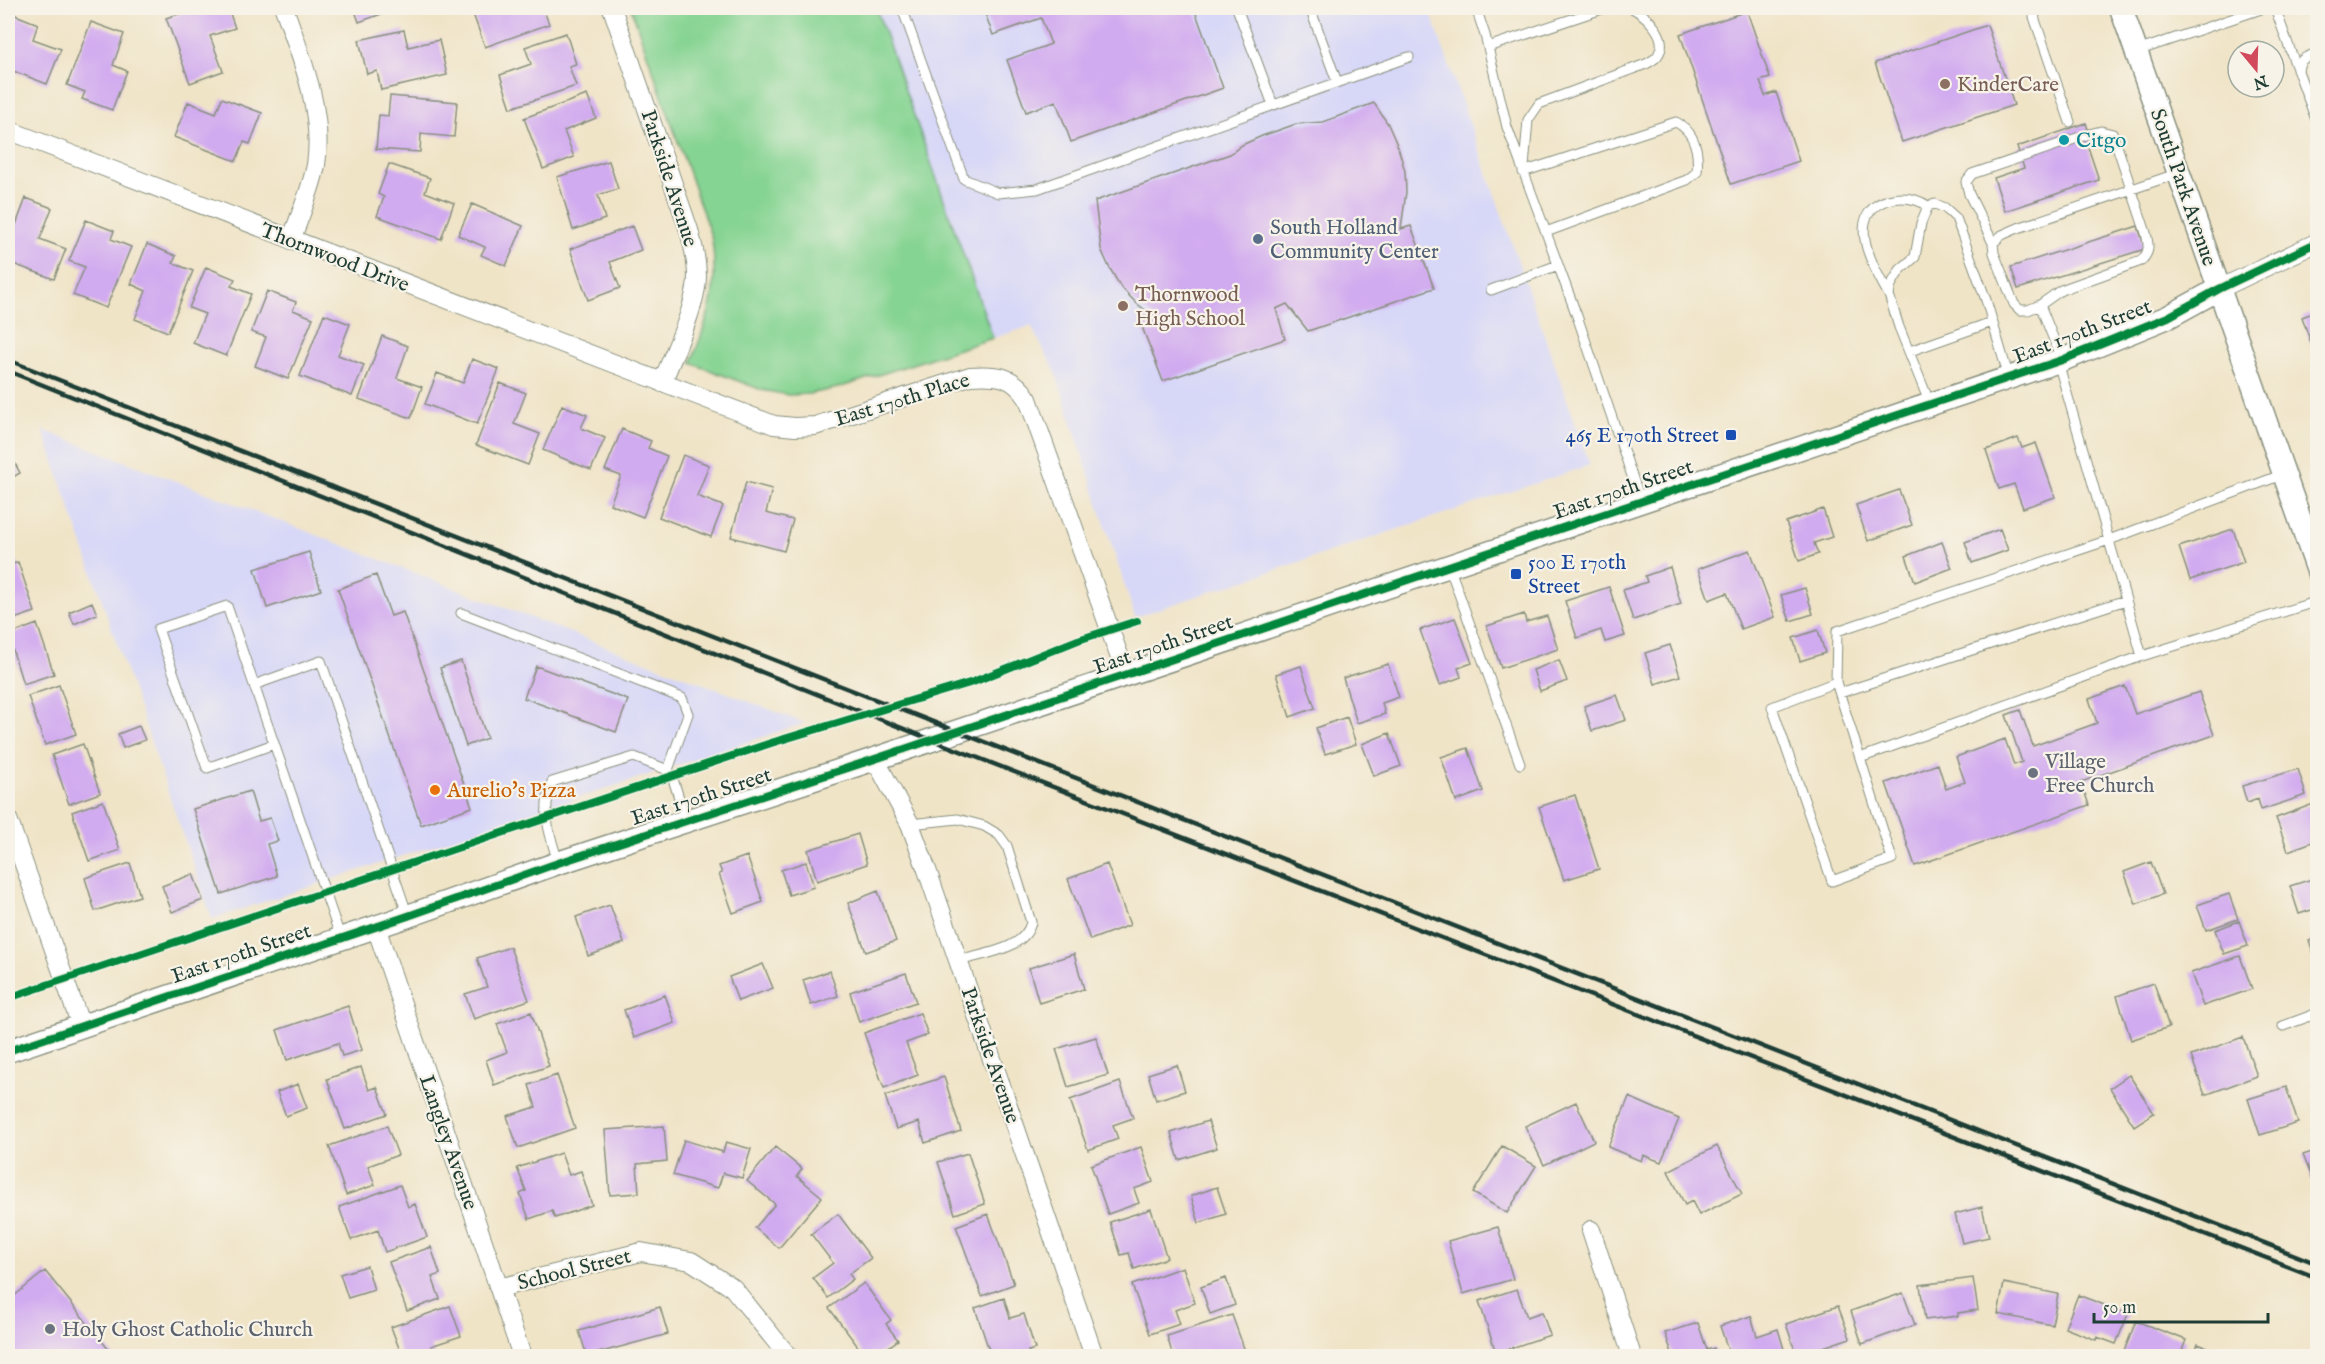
<svg xmlns="http://www.w3.org/2000/svg" width="2325" height="1364" font-family="'IM FELL English',serif">
<style>
.built{fill:#d7d7f8}
.green{fill:#86d493;stroke:#528864;stroke-width:1.5}
.building{fill:#d1abef}
.lines{fill:none;stroke-linecap:round;stroke-linejoin:round}
.service-casing{stroke:#88907e;stroke-width:11}
.minor-casing{stroke:#88907e;stroke-width:20}
.tertiary-casing{stroke:#88907e;stroke-width:25}
.service{stroke:#fff;stroke-width:9}
.minor{stroke:#fff;stroke-width:18}
.tertiary{stroke:#fff;stroke-width:22}
.rail{stroke:#1f3d34;stroke-width:4.5}
.cycleway-casing{stroke:#f7f3e8;stroke-width:11}
.cycleway{stroke:#00873e;stroke-width:8}
.education-dot{fill:#8d6e63;stroke:#f7f3e8;stroke-width:2}
.culture-dot{fill:#0f9aa8;stroke:#f7f3e8;stroke-width:2}
.service-dot{fill:#5c6f8a;stroke:#f7f3e8;stroke-width:2}
.transit-dot{fill:#1a4fb4;stroke:#f7f3e8;stroke-width:2}
.worship-dot{fill:#6b7280;stroke:#f7f3e8;stroke-width:2}
.food-dot{fill:#e8710a;stroke:#f7f3e8;stroke-width:2}
.labels{text-anchor:middle;stroke-width:4.5;stroke-linejoin:round;paint-order:stroke}
.education-label{font-size:21px;fill:#785e54;stroke:#f7f3e8;text-anchor:start}
.culture-label{font-size:21px;fill:#0d838f;stroke:#f7f3e8;text-anchor:start}
.street-label{font-size:21px;fill:#1f3d34;stroke:#f7f3e8}
.service-label{font-size:21px;fill:#4e5e75;stroke:#f7f3e8;text-anchor:start}
.transit-label{font-size:21px;fill:#164399;stroke:#f7f3e8;text-anchor:end}
.worship-label{font-size:21px;fill:#5b616d;stroke:#f7f3e8;text-anchor:start}
.food-label{font-size:21px;fill:#c56008;stroke:#f7f3e8;text-anchor:start}
</style>
<rect width="100%" height="100%" fill="#f7f3e8"/>
<filter id="ink" filterUnits="userSpaceOnUse"><feTurbulence type="fractalNoise" baseFrequency=".0167" numOctaves="2"/><feDisplacementMap in="SourceGraphic" scale="12" xChannelSelector="R" yChannelSelector="G"/><feConvolveMatrix kernelMatrix="1 2 1 2 8 2 1 2 1" color-interpolation-filters="sRGB"/></filter>
<filter id="wash" filterUnits="userSpaceOnUse"><feTurbulence type="fractalNoise" baseFrequency=".008" numOctaves="4" result="noise"/><feDisplacementMap in="SourceGraphic" scale="24" xChannelSelector="R" yChannelSelector="G"/><feGaussianBlur stdDeviation="1.35" result="paint"/><feColorMatrix in="noise" values="0 0 0 0 0 0 0 0 0 0 0 0 0 0 0 0 0 1.4 0 .05"/><feComposite in="paint" operator="in"/></filter>
<g filter="url(#wash)">
<rect width="100%" height="100%" fill="#f0e4c7"/>
<!-- built -->
<path class="built" d="M631,8H1429L1590,465L1135,617L1055,371L1031,326L838,388L809,394L788,395L762,390L691,363L707,321L715,291L716,265L712,239Z
M43,430L805,723L212,919Z"/>
<!-- green -->
<path class="green" d="M631,8H876L993,338L838,388L809,394L788,395L762,390L691,363C709,317 719,290 712,239Z"/>
<g id="blocks">
<!-- building -->
<path class="building" d="M197,8H228L235,28L210,36L223,71L190,83L166,18Z
M354,8H398L359,22Z
M491,8H543L549,24L485,47L473,14Z
M983,8H1194L1223,88L1071,142L1056,101L1026,112L1007,60L1051,44L1041,18L993,35Z
M1747,11L1770,78L1760,81L1765,96L1776,92L1799,161L1731,184L1680,34Z
M8,12L38,24L33,39L61,49L47,84L8,69Z
M91,22L124,34L113,65L127,71L112,110L82,99L85,92L67,85Z
M1987,25L2014,105L1902,142L1875,63Z
M404,30L408,47L439,40L447,75L381,90L377,71L367,74L359,40Z
M566,33L576,64L569,66L576,86L511,108L500,75L531,64L525,47Z
M587,95L596,118L564,131L574,157L543,169L524,118Z
M390,96L457,102L454,137L421,134L420,152L376,149L379,115L388,116Z
M222,98L262,113L250,144L244,142L236,161L174,137L188,102L216,113Z
M1374,103L1388,124L1398,147L1405,171L1406,192L1401,229L1411,226L1434,288L1308,331L1287,304L1276,309L1285,339L1163,381L1139,319L1153,316L1136,303L1120,286L1109,267L1101,249L1095,201L1230,154L1242,145L1262,136L1296,124L1323,122Z
M2086,123L2093,146L2088,147L2099,180L2005,211L1994,178L2024,168L2017,147Z
M609,161L618,189L598,195L605,219L573,230L557,177Z
M389,164L430,178L425,192L454,203L441,239L377,216L384,197L378,194Z
M26,198L52,208L40,239L66,249L54,279L8,262V246Z
M472,204L523,226L506,266L481,255L485,247L458,235Z
M86,220L114,231L111,239L131,247L106,308L73,295L85,267L69,261Z
M632,226L641,250L610,262L620,288L588,300L570,249Z
M2138,226L2145,249L2018,289L2011,267Z
M147,244L176,256L173,263L193,271L168,332L135,319L146,291L131,284Z
M206,267L235,279L231,286L251,294L226,356L193,343L205,314L189,308Z
M267,291L296,302L293,310L313,318L288,379L255,366L266,337L251,332Z
M2318,311V347L2313,349L2302,317Z
M324,314L350,324L338,355L364,365L352,396L300,376Z
M382,336L408,346L397,378L422,387L411,418L359,399Z
M472,359L499,369L477,424L425,404L437,373L463,383Z
M500,383L526,393L514,424L540,434L528,465L476,445Z
M562,405L587,415L581,428L605,438L591,470L543,450Z
M622,429L651,441L648,448L667,456L643,517L610,504L621,476L605,470Z
M2018,438L2022,448L2036,443L2055,497L2023,508L2014,484L1999,489L1986,450Z
M8,450L20,473L8,480Z
M683,455L709,465L697,496L723,506L711,537L659,517Z
M746,482L772,489L766,513L793,520L784,551L731,537Z
M1899,490L1912,525L1868,541L1856,505Z
M1823,509L1832,537L1814,543L1818,554L1799,561L1786,522Z
M2000,529L2008,550L1972,563L1965,542Z
M2233,529L2244,562L2190,580L2179,547Z
M1942,542L1952,568L1915,582L1906,556Z
M1750,550L1775,617L1741,629L1727,593L1709,600L1698,569Z
M309,552L321,590L267,608L255,569Z
M18,562L35,612L8,621V566Z
M1670,567L1681,604L1633,620L1623,590L1647,582L1645,576Z
M376,575L391,616L403,612L472,807L421,825L338,589Z
M1609,587L1625,636L1605,642L1601,630L1577,638L1565,601Z
M1805,588L1813,614L1790,621L1781,595Z
M92,602L97,614L74,624L69,612Z
M1524,614L1526,622L1547,616L1558,649L1501,668L1487,626Z
M1455,618L1472,663L1458,668L1461,677L1440,685L1420,630Z
M37,624L54,674L23,684L8,635Z
M1818,630L1825,653L1800,661L1793,638Z
M1670,645L1680,676L1655,684L1645,653Z
M1559,660L1567,681L1540,691L1533,670Z
M461,661L487,738L466,746L440,668Z
M1388,664L1399,697L1382,703L1385,714L1357,723L1343,678Z
M536,666L628,700L616,732L524,698Z
M1301,666L1315,708L1290,717L1276,674Z
M59,685L76,734L45,745L28,696Z
M2125,686L2135,714L2199,692L2214,735L2081,782L2089,805L1915,866L1886,783L1938,764L1946,789L1965,782L1956,757L2005,739L2014,765L2022,762L2006,715L2020,710L2033,746L2097,723L2089,699Z
M1617,695L1626,720L1592,731L1584,706Z
M1347,717L1356,744L1325,754L1316,728Z
M139,726L145,740L123,748L118,734Z
M1389,733L1401,766L1374,776L1362,744Z
M83,744L100,793L69,804L52,755Z
M1468,748L1483,791L1456,801L1441,757Z
M2298,769L2306,795L2261,810L2258,799L2247,803L2242,786Z
M250,791L259,821L270,818L278,841L267,844L277,876L221,894L193,809Z
M1575,795L1599,869L1564,880L1539,807Z
M103,801L120,850L89,861L72,812Z
M2316,803L2318,827L2311,830L2315,841L2288,851L2276,818Z
M858,834L867,864L817,881L808,850Z
M747,856L763,902L733,913L719,874L722,873L719,866Z
M806,862L814,887L789,895L781,870Z
M2151,862L2163,894L2136,904L2124,872Z
M130,863L140,896L95,911L85,878Z
M1107,864L1130,925L1090,940L1068,879Z
M193,874L203,900L172,912L162,886Z
M2318,877V908L2299,914L2290,886Z
M878,891L896,941L866,952L848,903Z
M2229,894L2238,919L2206,930L2197,905Z
M610,905L624,943L588,956L576,917Z
M2239,921L2248,946L2224,954L2215,930Z
M2318,938V962H2317L2309,941Z
M510,947L529,1000L474,1019L465,994L487,987L477,958Z
M1074,954L1084,989L1039,1003L1029,968Z
M2240,956L2252,989L2203,1006L2191,973Z
M763,964L773,988L738,1001L729,977Z
M830,971L838,996L811,1005L803,980Z
M906,973L916,1002L859,1022L850,992Z
M2154,983L2169,1027L2131,1040L2117,996Z
M665,995L675,1023L634,1038L624,1010Z
M348,1006L362,1050L342,1056L338,1043L287,1060L277,1030Z
M531,1012L549,1066L494,1085L486,1060L507,1052L497,1024Z
M920,1013L928,1035L906,1043L918,1075L884,1088L864,1033Z
M1096,1037L1108,1075L1068,1087L1056,1049Z
M2243,1037L2257,1076L2205,1095L2191,1056Z
M1177,1065L1185,1091L1156,1100L1148,1074Z
M361,1067L369,1090L377,1087L387,1114L345,1129L327,1079Z
M557,1075L575,1128L518,1148L507,1116L536,1107L529,1085Z
M2129,1075L2154,1113L2134,1126L2110,1088Z
M944,1077L961,1131L925,1143L919,1122L896,1129L885,1096Z
M1120,1082L1133,1118L1113,1125L1118,1139L1088,1150L1070,1100Z
M298,1084L307,1108L286,1116L277,1092Z
M2286,1087L2298,1123L2260,1135L2248,1099Z
M1629,1097L1679,1119L1661,1162L1643,1155L1641,1161L1608,1147Z
M1576,1102L1594,1141L1544,1165L1525,1126Z
M1208,1121L1217,1148L1179,1160L1171,1133Z
M387,1126L398,1155L368,1166L375,1185L346,1195L329,1146Z
M664,1126L667,1161L637,1164L639,1193L610,1195L605,1130Z
M684,1140L723,1152L726,1142L751,1149L742,1178L723,1173L718,1188L673,1175Z
M1502,1146L1536,1166L1507,1213L1473,1193Z
M1717,1146L1742,1194L1699,1215L1692,1201L1685,1205L1668,1171Z
M775,1147L802,1169L797,1176L822,1197L779,1248L755,1228L775,1204L747,1181Z
M1141,1147L1153,1182L1134,1189L1139,1203L1108,1214L1091,1165Z
M2318,1150V1182L2314,1183L2303,1155Z
M561,1153L569,1175L581,1171L592,1205L555,1218L552,1211L529,1219L520,1194L526,1191L517,1168Z
M968,1153L985,1204L955,1214L938,1162Z
M400,1185L408,1207L415,1204L427,1237L385,1252L378,1230L351,1240L339,1207Z
M1217,1187L1226,1214L1199,1223L1191,1196Z
M1982,1207L1989,1237L1962,1243L1955,1214Z
M1151,1209L1167,1258L1134,1269L1129,1253L1121,1255L1110,1222Z
M838,1214L871,1258L849,1274L853,1279L828,1298L813,1278L833,1263L811,1234Z
M988,1214L1014,1284L982,1296L956,1226Z
M1498,1227L1513,1279L1463,1294L1448,1241Z
M431,1247L440,1274L432,1277L440,1299L407,1311L389,1262Z
M367,1266L374,1290L348,1298L340,1274Z
M1183,1267L1195,1303L1175,1310L1180,1324L1150,1334L1132,1285Z
M45,1271L114,1356H8V1301Z
M1226,1278L1235,1305L1210,1314L1201,1287Z
M1973,1278L1978,1310L1958,1313V1316L1925,1320L1920,1285Z
M864,1283L891,1320L886,1324L898,1340L876,1356H865L829,1308Z
M2004,1283L2058,1294L2052,1325L1998,1314Z
M1517,1289L1527,1317L1542,1312L1550,1335L1496,1353L1479,1301Z
M1903,1293L1915,1325L1862,1344L1851,1311Z
M2078,1295L2128,1314L2116,1344L2097,1337L2096,1340L2065,1328Z
M1004,1298L1010,1318L1024,1314L1035,1349L1028,1351L1030,1356H991L975,1308Z
M450,1306L461,1336L431,1346L435,1356H402L391,1327Z
M1838,1306L1850,1338L1797,1356L1786,1324Z
M660,1307L668,1334L587,1356L579,1331Z
M1232,1315L1245,1351L1230,1356H1173L1167,1336Z
M1751,1316L1757,1336L1778,1329L1786,1356H1730L1720,1326Z
M2136,1321L2186,1340L2180,1356H2129L2123,1354Z
M1698,1323L1707,1350L1714,1348L1717,1356H1673L1665,1333Z
M2198,1344L2229,1356H2193Z"/>
</g>
</g>
<g filter="url(#ink)">
<use href="#blocks" fill-opacity="0" stroke="#88907e" stroke-width="1.5"/>
<g class="lines">
<!-- service casing -->
<g class="service-casing">
<path id="service" d="M902,8L964,179L998,193L1037,189L1409,57
M1237,8L1273,105
M1310,8L1337,82
M1476,8L1485,35L1507,127L1577,316L1641,502
M2042,8L2037,10L2034,17L2070,122
M2275,8L2297,69
M1488,47L1605,8
M2137,51L2264,8
M2318,53C2306,57 2299,58 2298,71L2318,125
M1524,167L1528,120L1539,104L1646,64C1650,62 1656,59 1658,55C1670,37 1646,15 1632,8
M1523,172L1676,122C1695,132 1699,152 1697,172L1687,180L1546,232
M1993,243L1969,194L1966,182L1972,174L2089,134L2101,131L2113,134L2146,233C2149,246 2150,252 2141,261L2061,290L2040,305
M1491,290L1558,265
M1889,295C1874,269 1842,214 1888,200C1903,196 1916,198 1928,206
M1910,351L1992,322
M2062,360L2040,305L2028,310H2020L2014,304L1994,253L1993,243L2002,235L2018,228L2179,173
M2058,362L2142,656
M1930,404L1899,327L1889,295L1891,285L1900,270L1915,257L1921,223L1928,206L1935,204L1945,208L1956,218L1986,300L2009,378
M1449,566L1520,764
M461,613L682,698L688,714L668,770
M1836,682L1892,859L1832,881L1772,707L1836,682L1837,631L2109,540L2284,474
M254,685L227,606L158,629L207,768L274,744
M1840,693L2126,600
M1860,758L2142,656L2318,601
M910,824L958,819L984,826L999,835L1007,846L1031,922C1026,950 981,954 959,961
M558,862C549,832 541,812 552,782L634,757L668,770L672,776L686,820
M341,939L254,685L321,661L408,916
M2283,1026L2318,1013"/>
</g>
<!-- minor casing -->
<g class="minor-casing">
<path id="minor" d="M284,8C301,56 324,112 316,165C311,190 300,216 291,240
M612,8L689,230C693,245 697,260 697,276C697,305 673,355 662,383
M8,130L774,425L795,427L815,426L970,376C996,374 1013,375 1028,399L1126,675
M2219,289L2318,242
M875,759L910,824L927,870L1094,1356
M8,819L81,1026
M376,927L522,1356
M1591,1230L1632,1356
M499,1288L641,1252L691,1261L733,1288L788,1356"/>
</g>
<!-- tertiary casing -->
<g class="tertiary-casing">
<path id="tertiary" d="M2121,8L2318,571
M8,1051L408,916L558,863L875,759L2062,360L2168,317L2219,289"/>
</g>
<!-- service -->
<use href="#service" class="service"/>
<!-- minor -->
<use href="#minor" class="minor"/>
<!-- tertiary -->
<use href="#tertiary" class="tertiary"/>
<!-- rail -->
<path class="rail" d="M8,360L2318,1264
M8,371L932,740L2318,1278"/>
<!-- cycleway casing -->
<g class="cycleway-casing">
<path id="cycleway" d="M8,998L771,743L973,682L1078,640L1137,621
M8,1051L408,916L558,863L875,759L2062,360L2168,317L2219,289L2318,242"/>
</g>
<!-- cycleway -->
<use href="#cycleway" class="cycleway"/>
</g>
</g>
<!-- markers -->
<g class="education-dot">
<circle cx="1945" cy="84" r="6"/>
<circle cx="1123" cy="306" r="6"/>
</g>
<circle class="culture-dot" cx="2064" cy="140" r="6"/>
<circle class="service-dot" cx="1258" cy="239" r="6"/>
<g class="transit-dot">
<rect x="1725" y="429" width="12" height="12" rx="3"/>
<rect x="1510" y="568" width="12" height="12" rx="3"/>
</g>
<g class="worship-dot">
<circle cx="2033" cy="773" r="6"/>
<circle cx="50" cy="1329" r="6"/>
</g>
<circle class="food-dot" cx="435" cy="790" r="6"/>
<g class="labels">
<!-- education labels -->
<g class="education-label">
<text x="1957" y="91">KinderCare</text>
<text x="1135" y="301">Thornwood<tspan x="1135" dy="24">High School</tspan></text>
</g>
<!-- culture labels -->
<g class="culture-label">
<text x="2076" y="147">Citgo</text>
</g>
<!-- street labels -->
<g class="street-label">
<text transform="translate(670 178) rotate(72)" y="7">Parkside Avenue</text>
<text transform="translate(2184 187) rotate(71)" y="7">South Park Avenue</text>
<text transform="translate(335 257) rotate(21)" y="7">Thornwood Drive</text>
<text transform="translate(2082 331) rotate(-21)" y="7">East 170th Street</text>
<text transform="translate(902 399) rotate(-17)" y="7">East 170th Place</text>
<text transform="translate(1623 489) rotate(-19)" y="7">East 170th Street</text>
<text transform="translate(1163 644) rotate(-19)" y="7">East 170th Street</text>
<text transform="translate(701 796) rotate(-18)" y="7">East 170th Street</text>
<text transform="translate(241 953) rotate(-19)" y="7">East 170th Street</text>
<text transform="translate(991 1055) rotate(71)" y="7">Parkside Avenue</text>
<text transform="translate(449 1142) rotate(71)" y="7">Langley Avenue</text>
<text transform="translate(574 1269) rotate(-14)" y="7">School Street</text>
</g>
<!-- service labels -->
<g class="service-label">
<text x="1270" y="234">South Holland<tspan x="1270" dy="24">Community Center</tspan></text>
</g>
<!-- transit labels -->
<g class="transit-label">
<text x="1719" y="442">465 E 170th Street</text>
<text x="1528" y="569" text-anchor="start">500 E 170th<tspan x="1528" dy="24">Street</tspan></text>
</g>
<!-- worship labels -->
<g class="worship-label">
<text x="2045" y="768">Village<tspan x="2045" dy="24">Free Church</tspan></text>
<text x="62" y="1336">Holy Ghost Catholic Church</text>
</g>
<!-- food labels -->
<g class="food-label">
<text x="447" y="797">Aurelio's Pizza</text>
</g>
</g>
<!-- margin -->
<rect width="2325" height="1364" fill="none" stroke="#f7f3e8" stroke-width="30"/>
<!-- north arrow -->
<g transform="translate(2256 69) rotate(161)"><circle r="28" fill="#f7f3e8" stroke="#a1aaa0" stroke-width="1.5"/>
<path d="M0-4.5L10 22L0 15L-10 22Z" fill="#d1495b"/>
<text y="-9" font-size="16" font-weight="bold" text-anchor="middle" fill="#1f3d34">N</text>
</g>
<!-- scale -->
<path d="M2094 1313v9h174v-9" fill="none" stroke="#1f3d34" stroke-width="3"/>
<text x="2103" y="1313" font-size="18" fill="#1f3d34" stroke="#f7f3e8" stroke-width="4.5" paint-order="stroke">50 m</text>
</svg>
